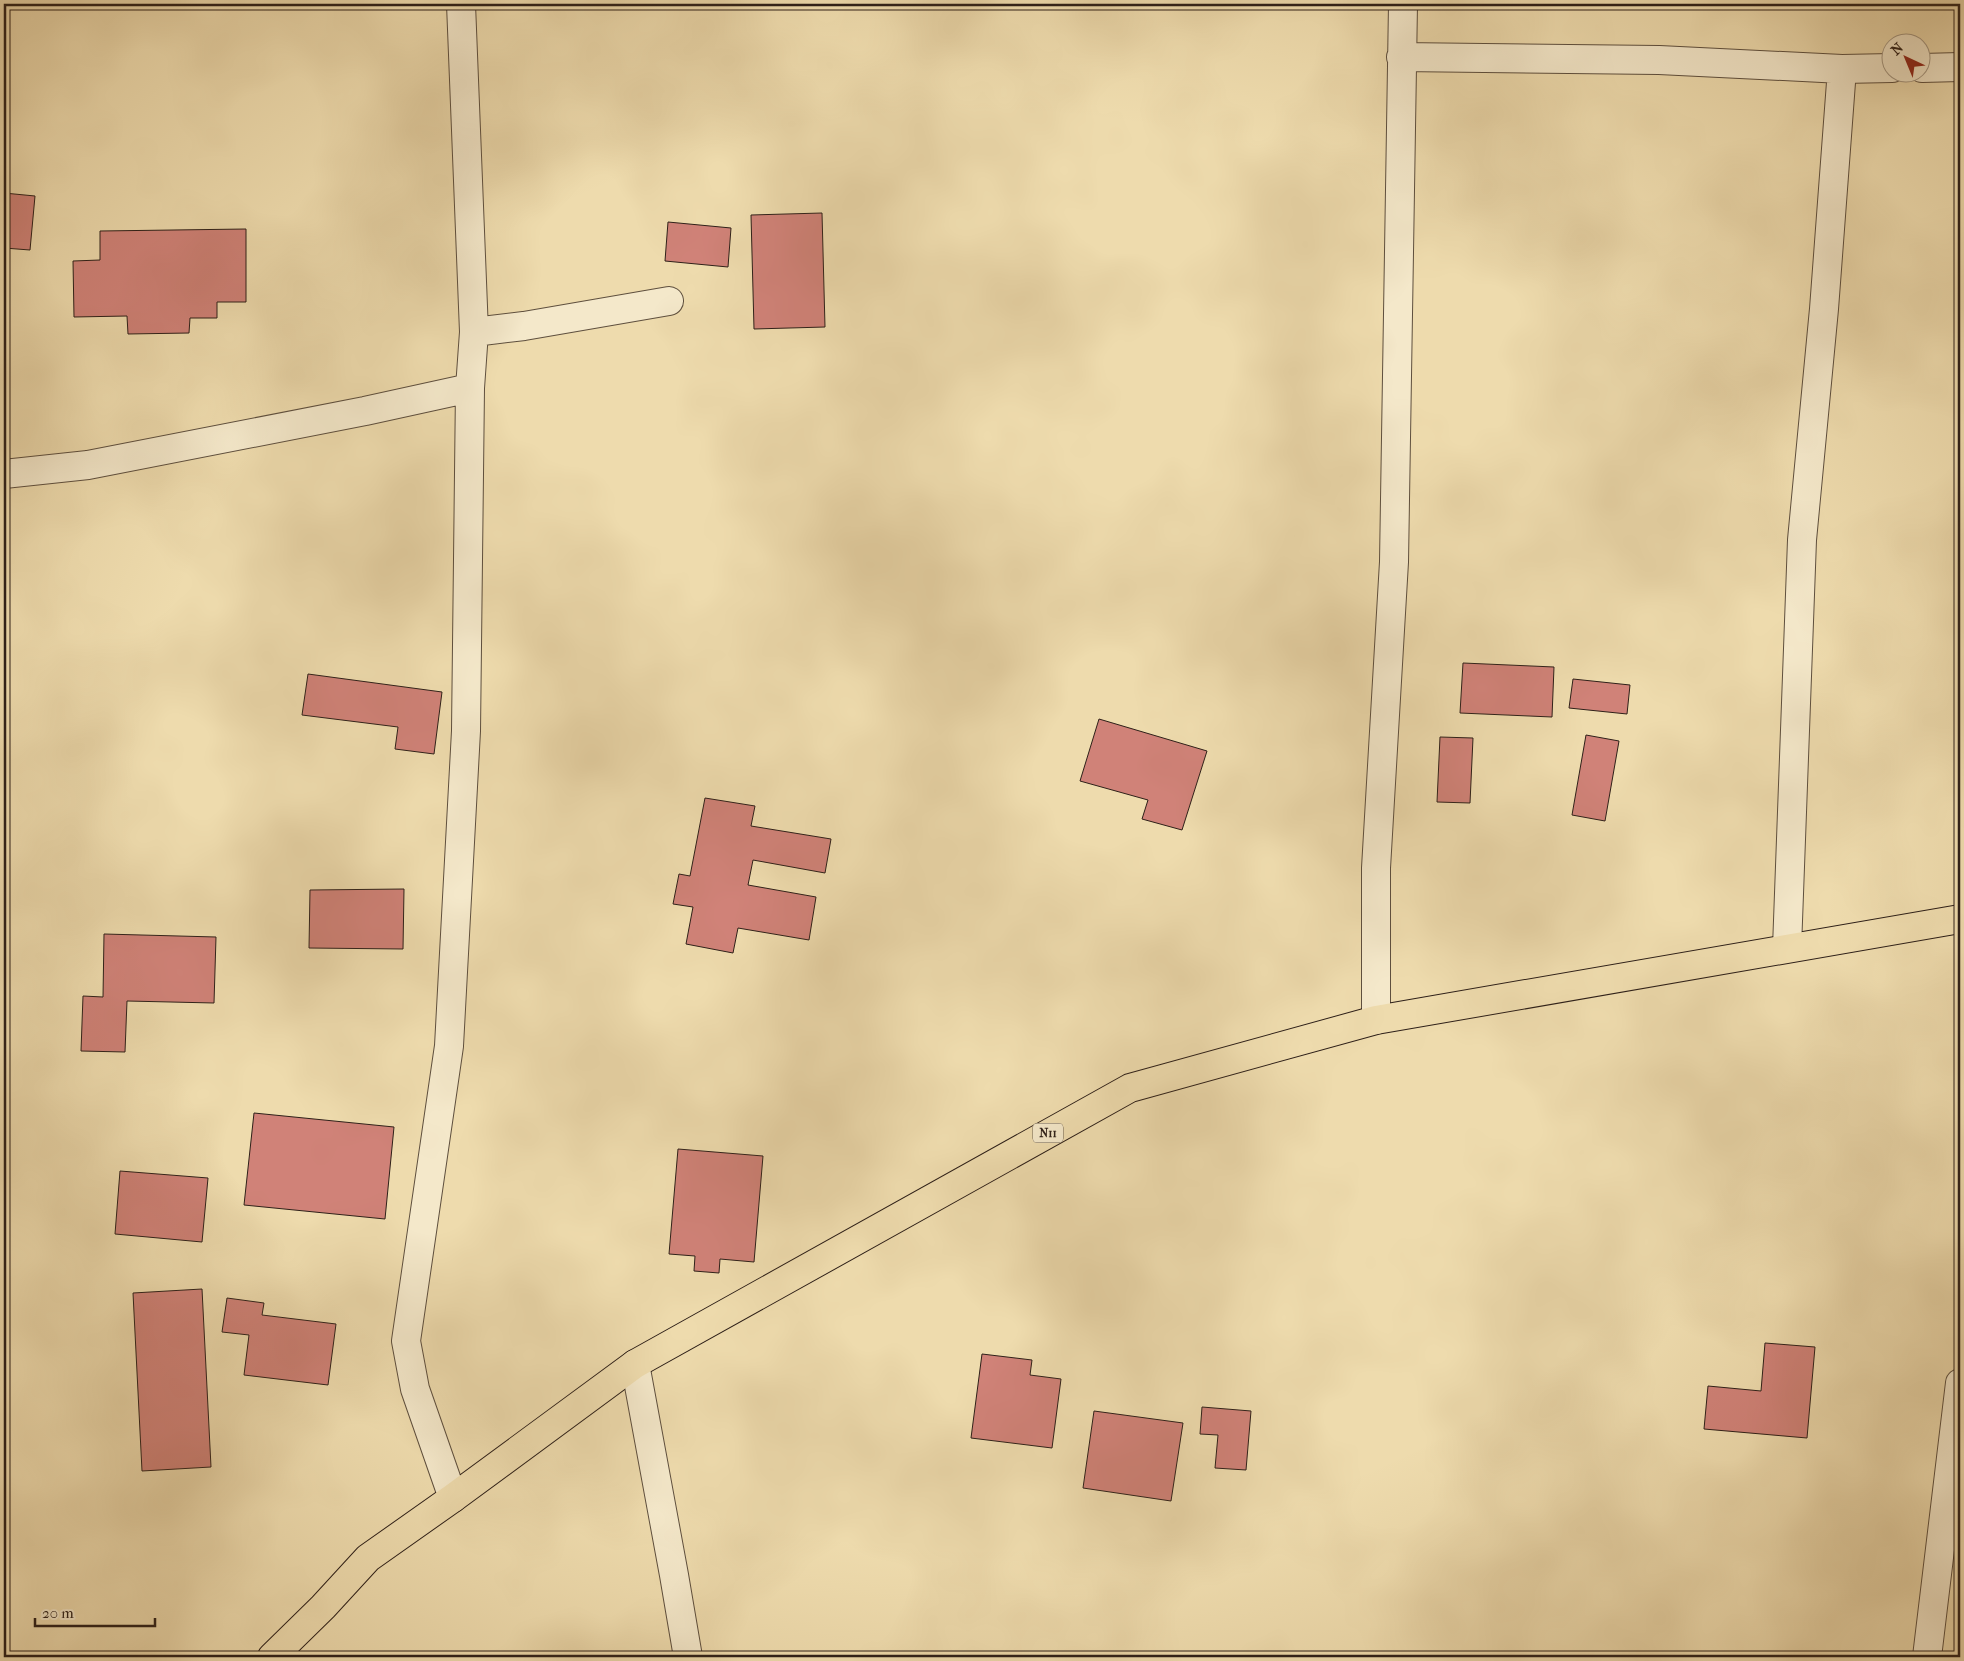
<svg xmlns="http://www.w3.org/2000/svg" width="1964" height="1661" font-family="'IM FELL French Canon',serif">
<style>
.building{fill:#d08278;stroke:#2e2019}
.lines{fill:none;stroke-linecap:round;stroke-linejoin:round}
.street-casing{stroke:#5e4f3e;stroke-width:30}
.highway-casing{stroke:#2e2019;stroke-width:30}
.street{stroke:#f4e8ca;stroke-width:28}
.highway{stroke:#eedbad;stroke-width:28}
.labels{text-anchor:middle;stroke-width:4;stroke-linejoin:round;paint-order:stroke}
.shield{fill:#f4e8ca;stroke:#695c4e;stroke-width:1}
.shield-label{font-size:12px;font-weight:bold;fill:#2e2019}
</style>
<rect width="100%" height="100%" fill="#eedbad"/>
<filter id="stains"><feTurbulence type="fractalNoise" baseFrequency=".004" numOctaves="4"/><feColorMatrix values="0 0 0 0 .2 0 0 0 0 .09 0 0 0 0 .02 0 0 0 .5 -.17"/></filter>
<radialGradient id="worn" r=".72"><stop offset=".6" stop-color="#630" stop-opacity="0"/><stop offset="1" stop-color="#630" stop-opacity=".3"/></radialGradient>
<!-- building -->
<path class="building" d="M4,193L35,196L30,250L4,248Z
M822,213L825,327L754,329L751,215Z
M668,222L731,228L728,267L665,261Z
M246,229V302H217V318H190L189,333L128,334L127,316L74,317L73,261L100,260V231Z
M1463,663L1554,667L1552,717L1460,713Z
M308,674L442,692L434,754L395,749L398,727L302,715Z
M1573,679L1630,685L1627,714L1569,708Z
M1099,719L1207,751L1182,830L1142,819L1148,800L1080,781Z
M1586,735L1619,741L1605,821L1572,815Z
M1440,737L1473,738L1470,803L1437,802Z
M705,798L755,806L751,826L831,839L825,873L753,860L748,885L816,897L809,940L738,928L733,953L686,944L693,907L673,904L679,874L690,876Z
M404,889L403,949L309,948L310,890Z
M104,934L216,937L214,1003L127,1001L125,1052L81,1051L83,996L103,997Z
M254,1113L394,1127L385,1219L244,1205Z
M678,1149L763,1156L754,1262L720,1259L719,1273L694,1271L695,1256L669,1254Z
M120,1171L208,1178L202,1242L115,1234Z
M202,1289L211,1467L142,1471L133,1293Z
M227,1298L264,1303L262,1315L336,1324L328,1385L244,1375L249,1335L222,1332Z
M1765,1343L1815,1347L1807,1438L1704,1429L1708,1386L1761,1391Z
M982,1354L1032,1360L1030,1375L1061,1379L1052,1448L971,1438Z
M1202,1407L1251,1411L1246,1470L1215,1468L1218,1435L1200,1434Z
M1094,1411L1183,1423L1171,1501L1083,1488Z"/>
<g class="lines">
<!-- street casing -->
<g class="street-casing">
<path id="street" d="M461,4L474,332
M1401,57L1659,60L1842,69L1892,68
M1922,68L1960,67
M4,474L88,465L365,411L470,388
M1787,948L1802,540L1824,309L1842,69
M1376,1020V868L1394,562L1403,4
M635,1364L674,1575L688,1657
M453,1498L415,1389L406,1341L449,1046L466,731L470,388L474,332L524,326L669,301
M1927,1657L1960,1383"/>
</g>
<!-- highway casing -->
<g class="highway-casing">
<path id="highway" d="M272,1657L323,1607L368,1558L453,1498L635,1364L1130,1088L1376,1020L1960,919"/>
</g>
<!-- street -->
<use href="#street" class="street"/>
<!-- highway -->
<use href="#highway" class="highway"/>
</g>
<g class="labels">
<!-- shield labels -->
<rect class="shield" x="1033" y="1123.5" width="30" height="19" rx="4"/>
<g class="shield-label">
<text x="1048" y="1137">N11</text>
</g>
</g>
<!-- margin -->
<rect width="1964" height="1661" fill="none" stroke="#eedbad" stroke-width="20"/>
<rect x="5" y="5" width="1954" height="1651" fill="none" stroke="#2e2019" stroke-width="2.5"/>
<rect x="10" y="10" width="1944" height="1641" fill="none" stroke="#2e2019"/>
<!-- north arrow -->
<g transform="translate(1906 58) rotate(316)"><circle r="24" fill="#f4e8ca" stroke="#a59883"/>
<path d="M0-4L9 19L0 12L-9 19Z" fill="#8f2418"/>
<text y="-8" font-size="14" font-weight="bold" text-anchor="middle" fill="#2e2019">N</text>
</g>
<!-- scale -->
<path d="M35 1618v8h120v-8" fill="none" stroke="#2e2019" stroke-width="2.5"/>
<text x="42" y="1618" font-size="15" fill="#2e2019" stroke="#f4e8ca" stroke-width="4" paint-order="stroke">20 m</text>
<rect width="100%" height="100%" filter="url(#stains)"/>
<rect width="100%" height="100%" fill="url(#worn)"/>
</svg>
